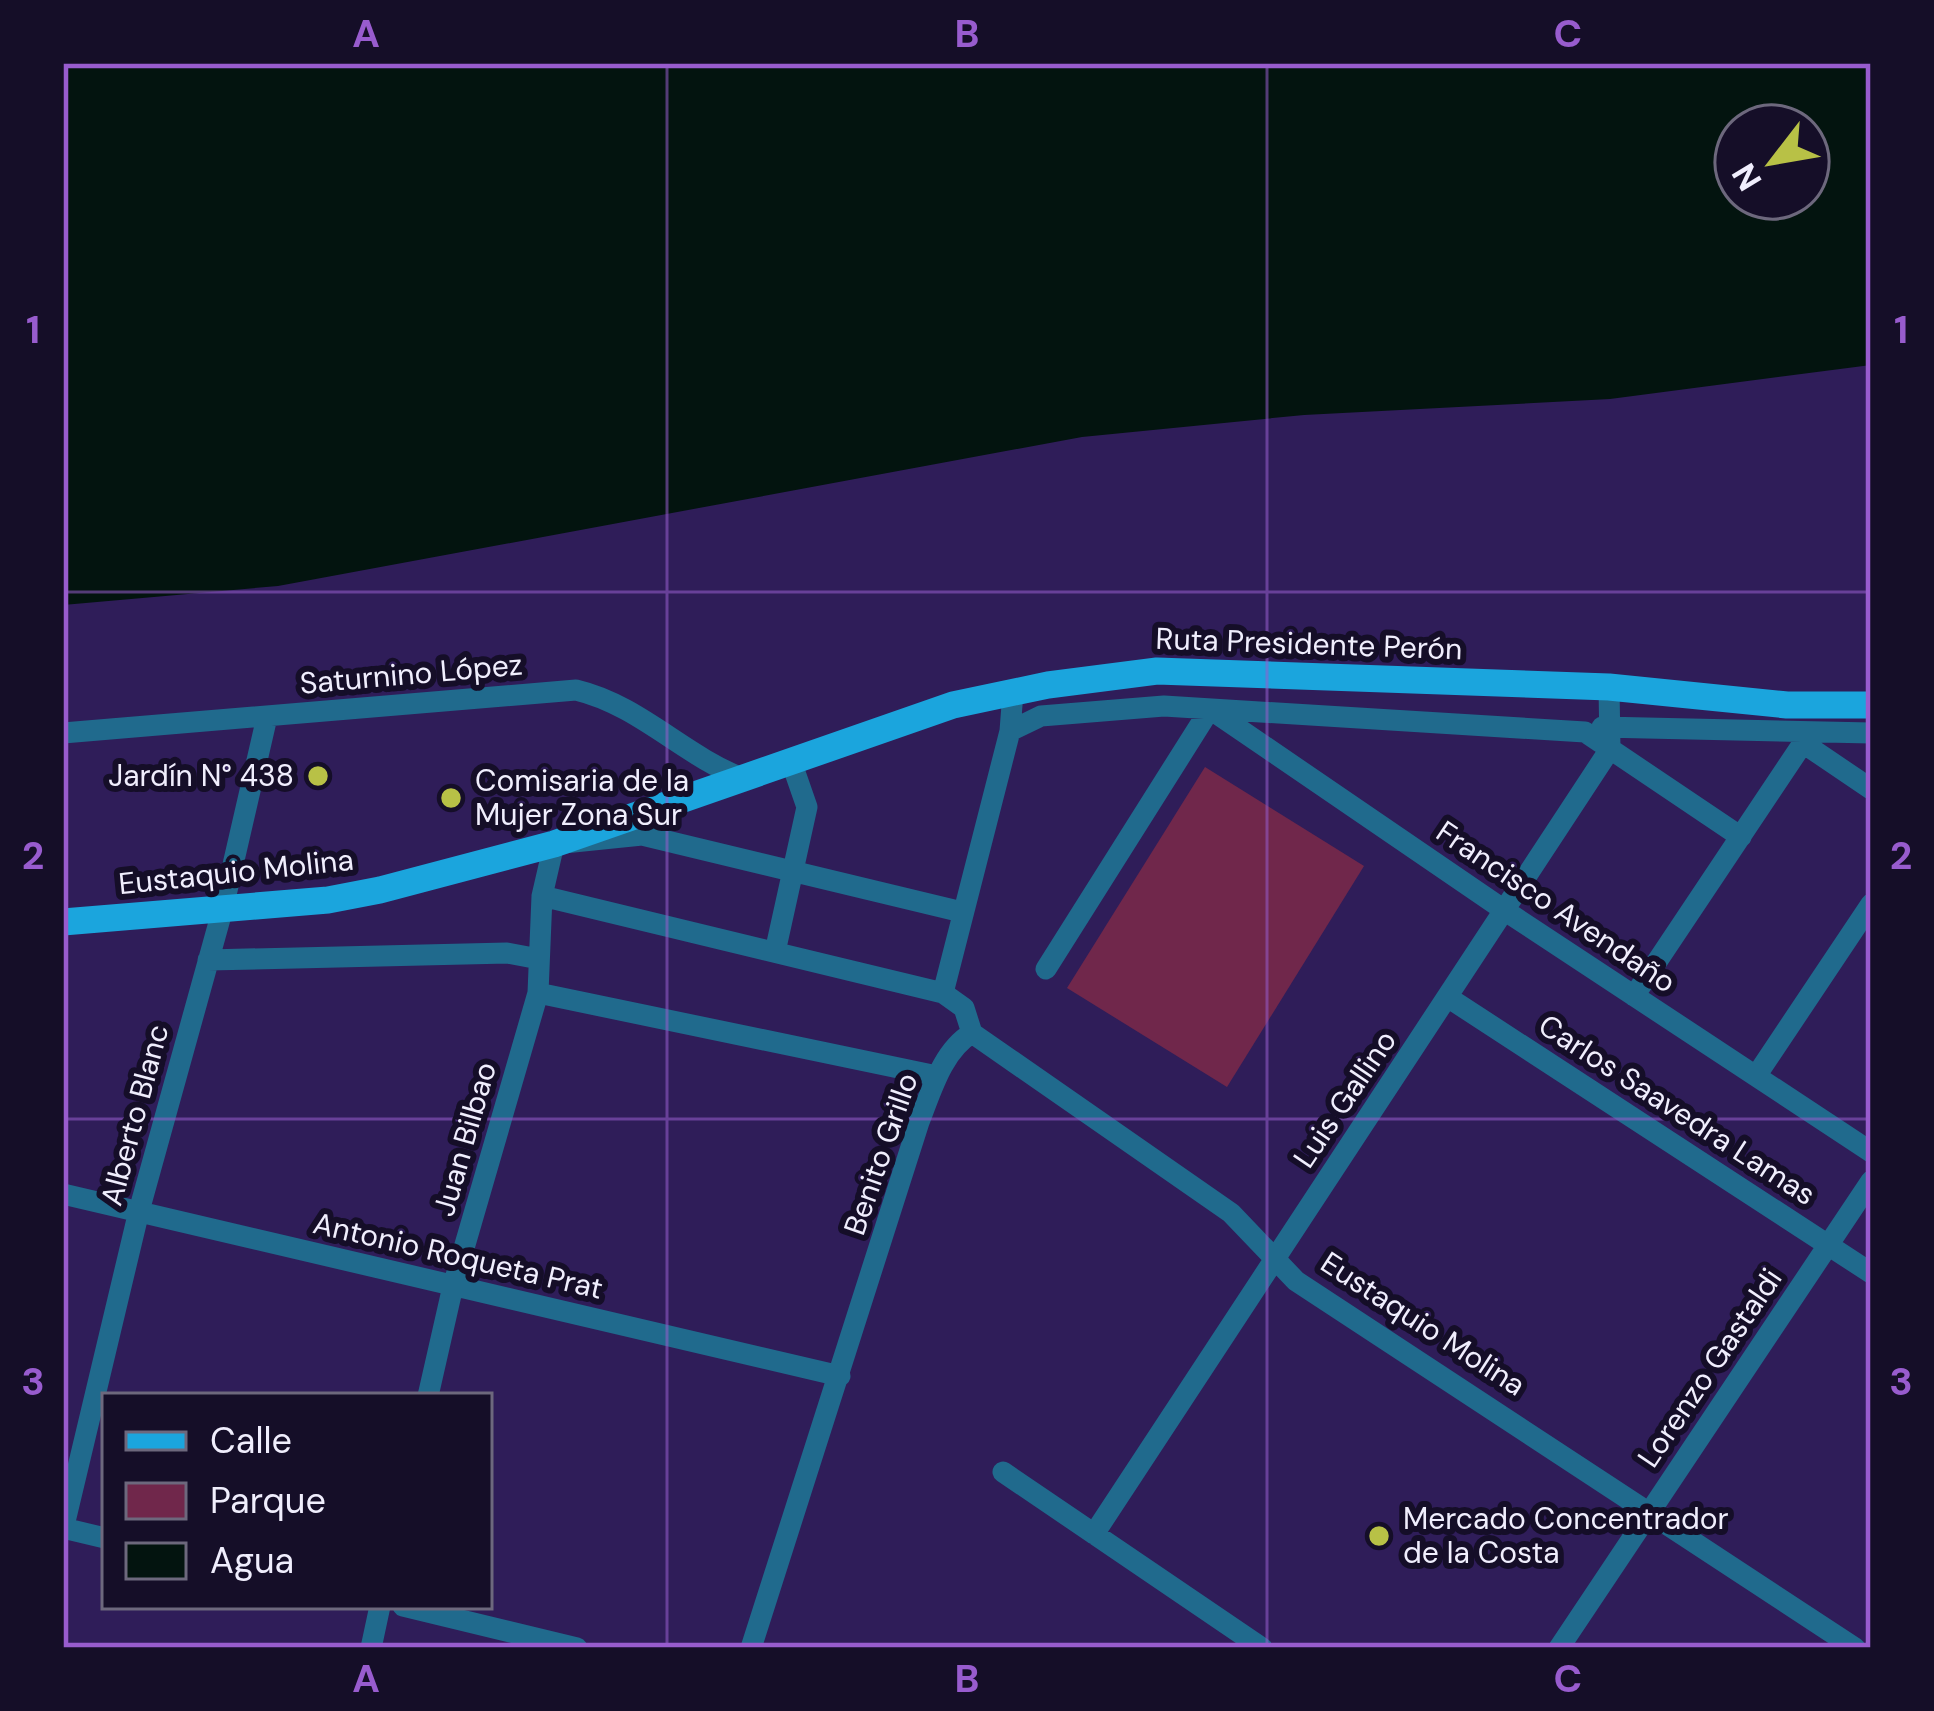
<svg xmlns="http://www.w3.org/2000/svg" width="1934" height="1711" font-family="'DM Sans',sans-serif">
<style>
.green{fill:#70274b}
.water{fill:#03140f;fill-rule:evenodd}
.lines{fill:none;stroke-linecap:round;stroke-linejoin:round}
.minor{stroke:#206a8d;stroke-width:21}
.major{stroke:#1ba5dd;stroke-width:27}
.grid{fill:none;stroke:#985cce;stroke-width:3;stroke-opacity:0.55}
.poi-dot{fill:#b8c146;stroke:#150e28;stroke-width:4.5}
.labels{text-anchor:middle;stroke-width:12;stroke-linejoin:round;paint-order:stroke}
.street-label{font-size:30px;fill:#f0eefd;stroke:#150e28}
.poi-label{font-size:30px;fill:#f0eefd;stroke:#150e28;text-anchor:start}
.neatline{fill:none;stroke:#985cce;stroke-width:4.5}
.grid-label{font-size:39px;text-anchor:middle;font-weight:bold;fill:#985cce}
</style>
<rect width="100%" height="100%" fill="#2f1d59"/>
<!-- green -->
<path class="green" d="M1205,767L1364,866L1227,1087L1067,988Z"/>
<!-- water -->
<path class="water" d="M63,63H1871V365L1610,399L1304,415L1082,437L278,586L63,605ZM1736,126H1808V198H1736Z"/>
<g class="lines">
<!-- minor -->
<path class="minor" d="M1210,709L1507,912L1871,1152
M1602,727L1871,733
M1010,731L1041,716L1164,706L1585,732L1741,837
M63,733L576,690C639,705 683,755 742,778
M1803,743L1871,789
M542,896L943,993
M775,952L807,807L791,761
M208,960L507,953L539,959
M1046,969L1210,709
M538,993L937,1076
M1634,996L1803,743
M1449,998L1871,1273
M972,1033L1231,1213L1296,1281L1855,1648
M972,1033L964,1008L943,993L1010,731L1013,692
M1756,1076L1871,904
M63,1194L840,1376
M428,1396L453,1286L538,993L542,896L554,844L642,835L962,912
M1003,1472L1262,1648
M63,1528L105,1538
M63,1530L139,1211L223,908L267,717
M1094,1534L1610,749L1609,687
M403,1606L577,1648
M371,1648L380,1606
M751,1648L919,1122C931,1092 942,1051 972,1033
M1559,1648L1871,1181"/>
<!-- major -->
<path class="major" d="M63,922L328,900L380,890L554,844L953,705L1048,685L1157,671L1609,687L1787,705H1871"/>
</g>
<!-- grid -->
<path class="grid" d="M667,63V1648M1267,63V1648M63,592H1871M63,1119H1871"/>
<!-- markers -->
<g class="poi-dot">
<circle cx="318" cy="776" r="12"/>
<circle cx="451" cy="798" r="12"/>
<circle cx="1379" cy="1536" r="12"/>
</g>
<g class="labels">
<!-- street labels -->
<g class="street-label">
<text transform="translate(1309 644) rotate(2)" y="10">Ruta Presidente Perón</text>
<text transform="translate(411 674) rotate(-5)" y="10">Saturnino López</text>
<text transform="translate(236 872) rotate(-6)" y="10">Eustaquio Molina</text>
<text transform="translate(1556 907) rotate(34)" y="10">Francisco Avendaño</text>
<text transform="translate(1345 1099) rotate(-56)" y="10">Luis Gallino</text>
<text transform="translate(1677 1110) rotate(33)" y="10">Carlos Saavedra Lamas</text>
<text transform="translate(135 1115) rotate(-75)" y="10">Alberto Blanc</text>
<text transform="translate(465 1139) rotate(-74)" y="10">Juan Bilbao</text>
<text transform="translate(881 1154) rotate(-71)" y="10">Benito Grillo</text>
<text transform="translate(458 1256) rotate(13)" y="10">Antonio Roqueta Prat</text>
<text transform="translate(1423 1324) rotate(33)" y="10">Eustaquio Molina</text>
<text transform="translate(1710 1368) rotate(-56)" y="10">Lorenzo Gastaldi</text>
</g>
<!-- poi labels -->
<g class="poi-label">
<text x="294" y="786" text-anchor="end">Jardín N° 438</text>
<text x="475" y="791">Comisaria de la<tspan x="475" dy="34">Mujer Zona Sur</tspan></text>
<text x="1403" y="1529">Mercado Concentrador<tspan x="1403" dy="34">de la Costa</tspan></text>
</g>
</g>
<!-- border -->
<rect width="1934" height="1711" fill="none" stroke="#150e28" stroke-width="132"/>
<!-- legend -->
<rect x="102" y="1393" width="390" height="216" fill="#150e28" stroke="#6d687d" stroke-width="3"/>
<rect x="126" y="1432" width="60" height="18" fill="#1ba5dd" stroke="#6d687d" stroke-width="3"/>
<text x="210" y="1453" font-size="36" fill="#f0eefd">Calle</text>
<rect x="126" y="1483" width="60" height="36" fill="#70274b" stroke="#6d687d" stroke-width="3"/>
<text x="210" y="1513" font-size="36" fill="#f0eefd">Parque</text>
<rect x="126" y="1543" width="60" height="36" fill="#03140f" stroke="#6d687d" stroke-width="3"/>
<text x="210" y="1573" font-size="36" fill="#f0eefd">Agua</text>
<!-- north arrow -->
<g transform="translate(1772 162) rotate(239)"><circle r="57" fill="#150e28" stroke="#6d687d" stroke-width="3"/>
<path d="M0-9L21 45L0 30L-21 45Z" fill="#b8c146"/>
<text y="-18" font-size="33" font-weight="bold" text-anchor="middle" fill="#f0eefd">N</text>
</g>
<rect x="66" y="66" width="1802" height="1579" class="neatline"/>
<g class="grid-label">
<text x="366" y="47">A</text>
<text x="967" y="47">B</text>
<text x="1568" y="47">C</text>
<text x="33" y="343">1</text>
<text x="1901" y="343">1</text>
<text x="33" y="869">2</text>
<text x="1901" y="869">2</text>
<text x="33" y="1395">3</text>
<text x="1901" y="1395">3</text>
<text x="366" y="1692">A</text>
<text x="967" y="1692">B</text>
<text x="1568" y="1692">C</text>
</g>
</svg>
